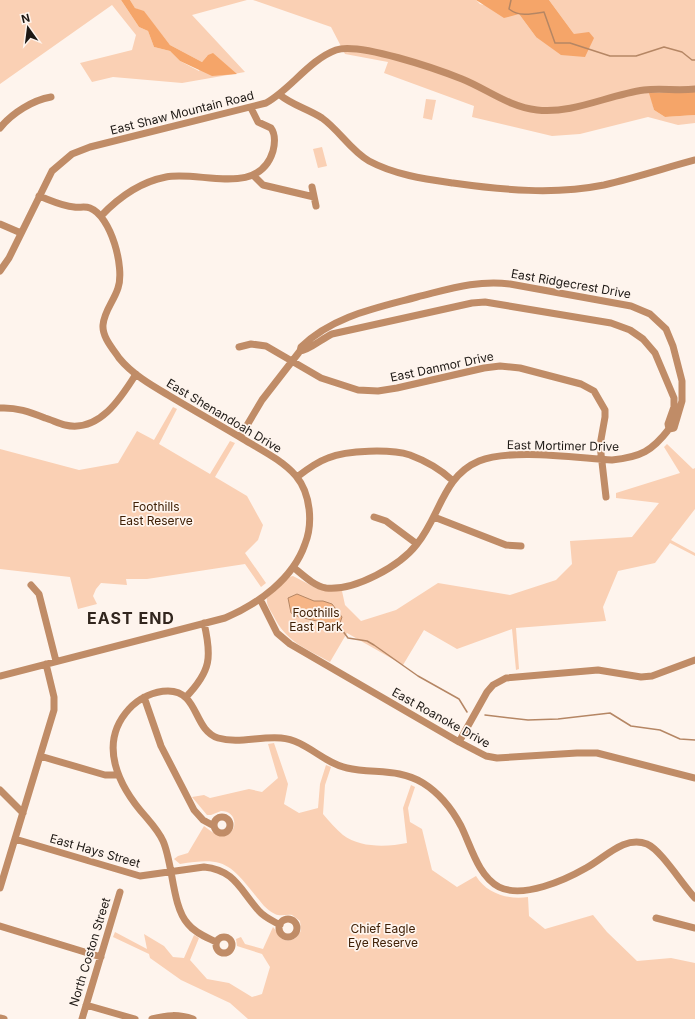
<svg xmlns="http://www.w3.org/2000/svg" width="695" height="1019" font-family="Inter,sans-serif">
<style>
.green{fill:#fad0b4}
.forest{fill:#f5a569}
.water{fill:#f6b586;stroke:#b58664}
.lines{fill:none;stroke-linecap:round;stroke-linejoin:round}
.stream{stroke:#b58664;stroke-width:1.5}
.minor{stroke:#c08c67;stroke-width:7}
.labels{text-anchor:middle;stroke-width:3.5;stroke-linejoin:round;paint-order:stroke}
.street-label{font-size:12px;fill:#1d1814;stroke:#fef4ed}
.park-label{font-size:12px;fill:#3f2006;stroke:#fef4ed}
.district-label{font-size:16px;font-weight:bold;letter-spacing:1px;fill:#32261e;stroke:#fef4ed}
</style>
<rect width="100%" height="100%" fill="#fef4ed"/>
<!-- green -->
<path class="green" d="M0,0H121L139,27L148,31L154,47L170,51L180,61L199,71L208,55L202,62L170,45L144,12L135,8L130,0H247L192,15L245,72L182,83L113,77L92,82L80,63L132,50L136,35L112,5L0,84Z
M253,0H476L480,4L519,14L536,37L589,32L574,34L549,0H695V91L650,93L654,110L665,117L695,115V123L678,125L648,117L580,134L552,136L472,117L474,106L384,73L388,62L345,54L331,27Z
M426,99L436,100L432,120L423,118Z
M322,147L327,166L318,168L313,149Z
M173,407L177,409L159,444L210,474L230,441L235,443L215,477L247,496L263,525L258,540L245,553L266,583L261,587L245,564L147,579H126L127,585L101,583L96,589L93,596L97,604L78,609L70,577L0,569V449L79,470L118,463L137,431L154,440Z
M667,444L693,469L695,468V509L671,540L695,553V556L670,543L655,563L618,571L603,607L606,621L516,628L519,669L516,670L512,629L457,649L424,630L403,665L347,633L330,662C305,648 286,642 273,615C270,610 266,604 267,598L289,577L293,576L318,589L342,591L345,605L361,621L396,610L438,583L510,595L556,580L572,564L570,541L632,537L659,503L616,498V493L680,473L664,447Z
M274,743L288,784L284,804L299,813L318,808L320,784L326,765L331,767L325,785L323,814C329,821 336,829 343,835C360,848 387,847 407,843L403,808L411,785L415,787L408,808L410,822L422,829L432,870L457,887L476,876C487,894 509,900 528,897L529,916L545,929L593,915L607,932L637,961L671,958L695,963V1019H248L230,1003L181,980L150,958L149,954L113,937L115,932L147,949L144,934L164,946L173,957L184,958L194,935L199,938L190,960L207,979L229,983L252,997L262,994L270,967L262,954L237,946L236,939L241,937L245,944L263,949L273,927C276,930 277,933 279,936C287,945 298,939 301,930L300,921L292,915C286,914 281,917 275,914C266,910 261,902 255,895C229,862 222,857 180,864L174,859L178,856L188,853L204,826C214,834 227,843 234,827C236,817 230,811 221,811L211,815H207L192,797L204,795L210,798L249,789L262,792L278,778L268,744Z"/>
<!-- forest -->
<path class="forest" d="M121,0H130L135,8L144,11L170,45L202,62L208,55L213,53L237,74L212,76L180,61L170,51L154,47L148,31L139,27Z
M476,0H549L574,34L589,32L594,38L585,57L561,55L536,37L519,14L504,18Z
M695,91V115L665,117L654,110L649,93Z"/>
<!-- water -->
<path class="water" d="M297,594L314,601H323L332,604L342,617L339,626L299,617L291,613L288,598Z"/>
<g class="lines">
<!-- stream -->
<path class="stream" d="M511,0L509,9C519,17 532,14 544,12L555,43H570L610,56H636L664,47L682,52L692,60H695
M339,626L348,638L367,641L374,645L418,676L459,699L467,712
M485,715L528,720L558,719L610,713L631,726L660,730L680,739L695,740"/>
<!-- minor -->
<path class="minor" d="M280,95C292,105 308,109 322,118C339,130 351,151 369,161C395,175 425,179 453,183C503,190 554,195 604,185C635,178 665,168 695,160
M0,128C12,113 33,100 51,97
M253,175L263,185L314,197
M312,187L316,206
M101,216C119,197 140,182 166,177C199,170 259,198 273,151C275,143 276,135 271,128L258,122L251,108
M0,224L21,233
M0,271L9,258L52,171L72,154L90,147L266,103C291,89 309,60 336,50C359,42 437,69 462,79C487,89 509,107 537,110C573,114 608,95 644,90C661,88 678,91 695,89
M239,347L251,344L266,346L321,378L358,390L378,391L397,388L484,368L500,366L520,368L581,384L594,391L605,410V417L600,445L606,497
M0,408C16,407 30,412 45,418C52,420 59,424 65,425C99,433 121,398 136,374
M240,437L262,400L300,351L301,347C333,316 376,308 417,297C450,289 476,280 510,284L631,306L650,314L666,329L673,346L682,381V401L674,428L669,429L668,424L674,407V398L655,353L643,339L630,330L611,323L485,302L472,303L332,334C323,338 308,351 300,351
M297,477C306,470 317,462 328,458C347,450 391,449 410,455C426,461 440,469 452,480
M374,517L386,521L417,544
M434,517L506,545L521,546
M293,567C303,575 314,586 326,588C355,591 400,566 417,544C440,516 443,476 479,461C511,448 577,458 612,460C641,457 652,451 669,429
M31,585L39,594L56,661
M260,599L277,633L290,644L459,742L486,756L497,758L577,753H597L695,778
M0,676L225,618C258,604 293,579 305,544C313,524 311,494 296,476C282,460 261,450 243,439C218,424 193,410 168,395C151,385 132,374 119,358C113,349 102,337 103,325C104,311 114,301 118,288C125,268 111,216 90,208C85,206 79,208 74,207C62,206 50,200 39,196
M144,697L161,746L194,810L203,820L214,826
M186,697C211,671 212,657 204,623
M459,742L487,692L493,685L506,678L598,670L641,677L652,676L695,660
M40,756L105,775H118
M0,790L23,813
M214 825a8 8 0 1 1 16 0a8 8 0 1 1-16 0Z
M15,839L140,876L204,867C235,870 240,890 259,911C264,917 273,921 280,925
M0,888L54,710V697L46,664
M656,918L695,928
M279 928a9 9 0 1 1 18 0a9 9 0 1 1-18 0Z
M0,926L101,957
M216 945a8 8 0 1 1 16 0a8 8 0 1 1-16 0Z
M216,942C206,937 195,933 188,924C172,907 173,863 163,841C159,832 152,824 146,817C119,787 97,744 129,709C139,698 154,691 168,691C199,691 193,730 218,738C238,744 260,736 281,738C306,740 323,763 347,768C373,774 399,768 423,783C439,793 452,809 461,826C471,846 478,876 499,887C523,899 565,880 586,868C605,858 624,835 647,844C661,850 682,884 695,898
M86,1005L135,1019
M0,1018L4,1019
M82,1019L120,892
M152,1019C167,1015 178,1014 193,1019"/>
</g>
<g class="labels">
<!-- street labels -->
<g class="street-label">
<text transform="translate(182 113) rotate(-14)" y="4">East Shaw Mountain Road</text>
<text transform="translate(571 284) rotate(10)" y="4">East Ridgecrest Drive</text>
<text transform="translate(442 367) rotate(-12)" y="4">East Danmor Drive</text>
<text transform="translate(224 416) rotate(31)" y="4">East Shenandoah Drive</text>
<text transform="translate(563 446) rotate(1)" y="4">East Mortimer Drive</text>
<text transform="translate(441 718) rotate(29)" y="4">East Roanoke Drive</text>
<text transform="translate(95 851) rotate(16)" y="4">East Hays Street</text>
<text transform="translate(90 952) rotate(-73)" y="4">North Coston Street</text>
</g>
<!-- park labels -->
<g class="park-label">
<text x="156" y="511">Foothills<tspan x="156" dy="14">East Reserve</tspan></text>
<text x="316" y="617">Foothills<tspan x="316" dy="14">East Park</tspan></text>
<text x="383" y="933">Chief Eagle<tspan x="383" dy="14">Eye Reserve</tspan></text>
</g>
<!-- district labels -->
<g class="district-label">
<text x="131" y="624">EAST END</text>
</g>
</g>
<!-- north arrow -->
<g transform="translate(28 28) rotate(346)" stroke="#fef4ed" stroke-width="3" paint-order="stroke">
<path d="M0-3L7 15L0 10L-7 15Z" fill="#1d1814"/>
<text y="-6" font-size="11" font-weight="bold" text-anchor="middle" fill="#1d1814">N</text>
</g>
</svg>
